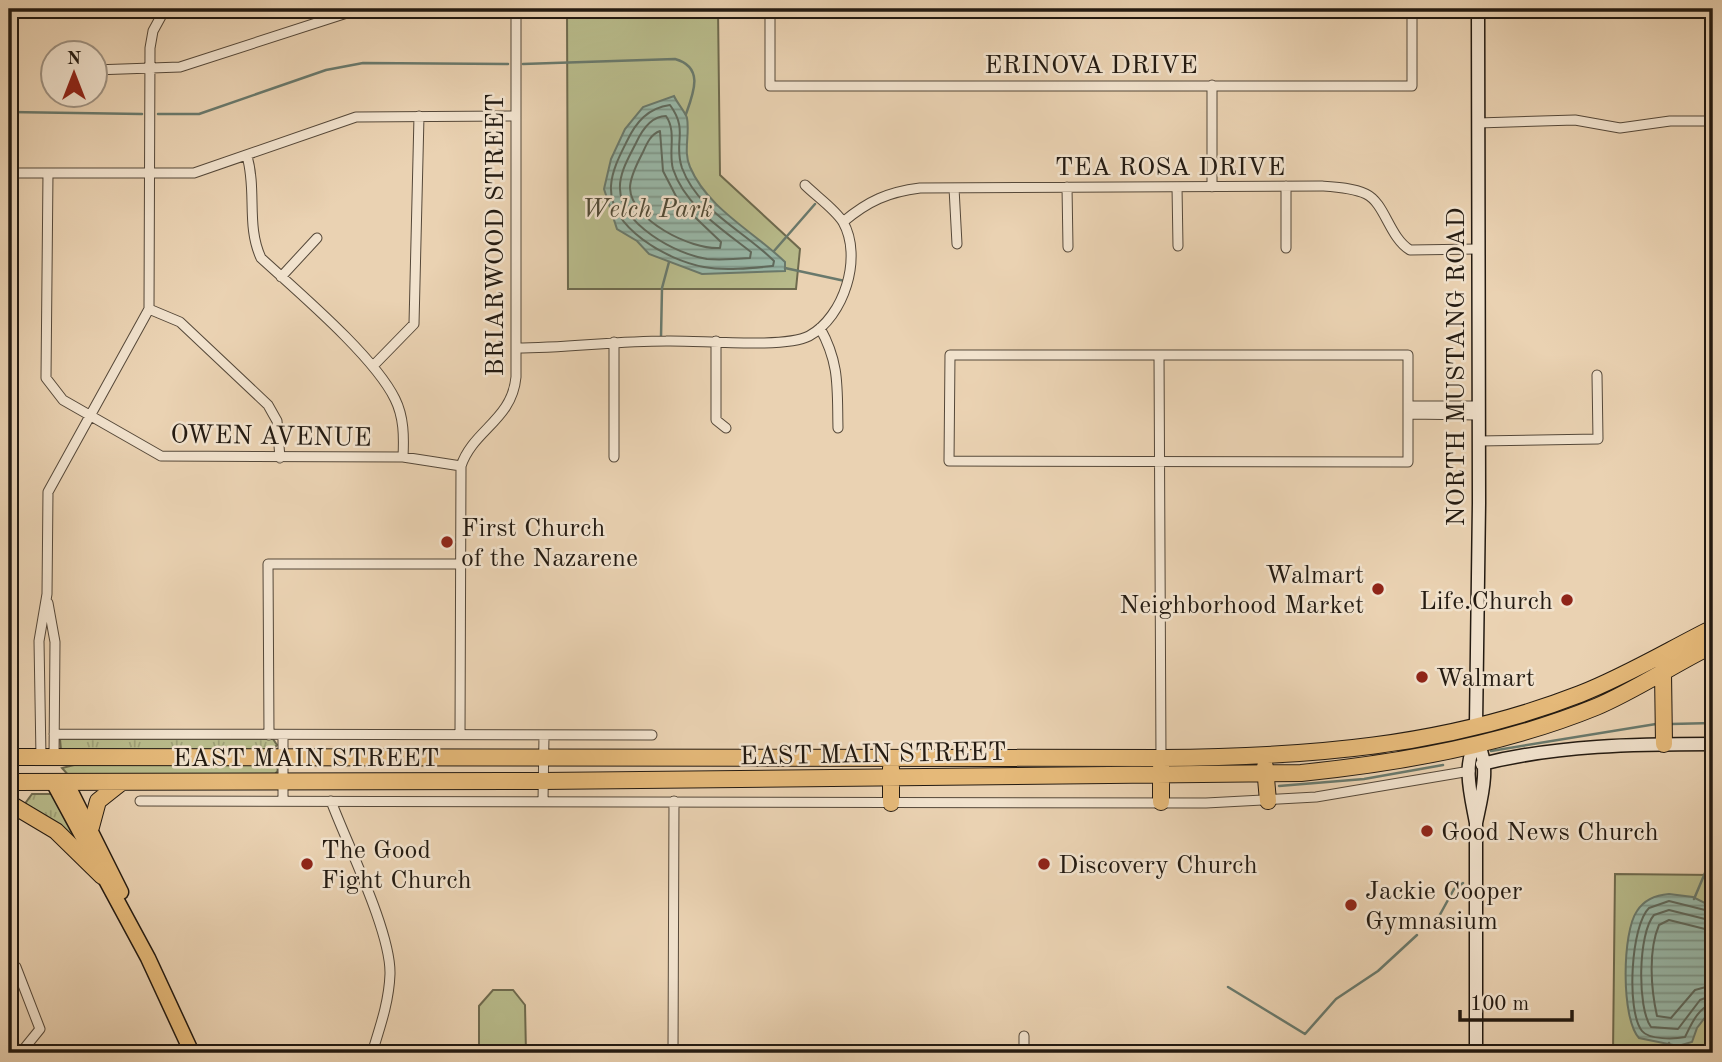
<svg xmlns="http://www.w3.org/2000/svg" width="1722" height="1062" font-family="'Old Standard TT',serif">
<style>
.grass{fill:url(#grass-tufts);stroke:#6e6a4e;stroke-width:2}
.park{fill:#b8bb8b;stroke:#6e6a4e;stroke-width:2}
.water{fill:url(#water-rules);stroke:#69796c;stroke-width:2}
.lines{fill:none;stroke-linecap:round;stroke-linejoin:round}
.shore{stroke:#5e695d;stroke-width:2}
.stream{stroke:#69796c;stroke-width:2.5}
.street-casing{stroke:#554839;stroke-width:11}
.secondary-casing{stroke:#231a11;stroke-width:15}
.primary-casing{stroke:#231a11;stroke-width:17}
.highway-casing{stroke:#231a11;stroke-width:18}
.street{stroke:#f1e2cd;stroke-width:9}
.secondary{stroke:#f1e2cd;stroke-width:12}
.primary{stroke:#e5b979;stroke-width:14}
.highway{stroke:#e5b979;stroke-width:16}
.poi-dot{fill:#8f2418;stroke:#f1e2cd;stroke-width:2.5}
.labels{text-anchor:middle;stroke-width:5;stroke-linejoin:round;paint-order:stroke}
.street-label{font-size:26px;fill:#231a11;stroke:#f1e2cd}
.park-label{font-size:26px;font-style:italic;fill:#504a36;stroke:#f1e2cd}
.poi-label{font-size:26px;fill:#231a11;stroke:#f1e2cd;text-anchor:start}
</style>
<defs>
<pattern id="grass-tufts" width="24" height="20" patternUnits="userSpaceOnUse" patternTransform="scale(1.75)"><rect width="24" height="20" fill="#b8bb8b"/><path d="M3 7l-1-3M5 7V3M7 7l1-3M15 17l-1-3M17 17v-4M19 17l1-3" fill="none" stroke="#9ea077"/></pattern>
<pattern id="water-rules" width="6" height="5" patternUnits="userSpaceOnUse" patternTransform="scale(1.75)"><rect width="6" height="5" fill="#98b8a9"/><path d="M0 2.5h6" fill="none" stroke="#7c9588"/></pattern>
</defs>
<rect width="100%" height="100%" fill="#ead2b2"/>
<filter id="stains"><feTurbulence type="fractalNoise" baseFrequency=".00286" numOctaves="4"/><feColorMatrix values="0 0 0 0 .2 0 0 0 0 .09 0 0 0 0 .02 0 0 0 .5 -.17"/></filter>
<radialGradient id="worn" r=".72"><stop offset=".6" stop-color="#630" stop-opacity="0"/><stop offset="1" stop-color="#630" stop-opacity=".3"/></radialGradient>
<!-- grass -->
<path class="grass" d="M60,739H273L277,745L271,752L61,750Z
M274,762L278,770L274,776L70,777L62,768L74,765Z
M32,794H55L87,855L24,805Z"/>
<!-- park -->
<path class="park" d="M567,9H718L720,175L800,249L796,289H568Z
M1615,874L1713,875V1039L1703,1053H1613Z
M493,990H513L525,1005L526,1053H479V1006Z"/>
<!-- water -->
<path class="water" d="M674,96C677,103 686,113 687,118C690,134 683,152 690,167C708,209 753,231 785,262V271L702,274L649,254L637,241L617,229L604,189L611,159L625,129L643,107Z
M1669,894L1693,897L1713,907V1007L1697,1028L1692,1042L1678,1046L1639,1038C1621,1019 1622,932 1637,911C1644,900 1656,895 1669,894Z"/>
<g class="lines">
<!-- shore -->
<path class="shore" d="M670,105C689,131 673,142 682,168C698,211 743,230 774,261L773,266C753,268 724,271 704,267C667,260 609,228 611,186C612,170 620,155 627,141C636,122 648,108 670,105Z
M666,116C677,132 668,151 673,169C685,206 722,229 751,252L750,258C737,259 720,260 707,259C675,254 621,224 620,189C619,173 629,157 636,143C642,130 651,116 666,116Z
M660,131L663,171L679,202L721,242L720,248C691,250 631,220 630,188C630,176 638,162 643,152C647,143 651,134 660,131Z
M1713,912L1669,901L1649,908C1631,925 1626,1011 1642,1031C1649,1040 1675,1039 1685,1037C1691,1025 1698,1007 1713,1004
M1713,921L1669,910L1654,915C1638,933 1637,1008 1651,1027L1678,1029L1700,1000L1713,995
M1713,931L1669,920L1659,925C1648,951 1651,989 1657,1016L1671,1018L1695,990L1713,985"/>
<!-- stream -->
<path class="stream" d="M523,64L675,59C704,67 694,92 686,114
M9,112L142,114
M158,114H199L326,70L363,63L508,64
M774,251L815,204
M785,268L845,281
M661,337L662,288L669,262
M1671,724L1713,723
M1491,751L1656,724
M1279,786L1364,779L1443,765
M1694,899L1713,854
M1437,920L1454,889L1463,883
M1228,987L1305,1034L1336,999L1378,971L1417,935
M1667,1053L1669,1043"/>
<!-- street casing -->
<g class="street-casing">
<path id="street" d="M770,9V86H1412V9
M319,21V9
M48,69H52
M94,70L180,67L347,13H565
M1212,85V187
M1478,123L1575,120L1620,128L1670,121H1713
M247,156C257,191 246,226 261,258C298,292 374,356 395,399C404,417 404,437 403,457
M9,173H194L356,117L516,116
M48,173L46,378L63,400L161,456L403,457L461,466
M1286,186V248
M1067,187L1068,247
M1177,187L1178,246
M954,188L957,244
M843,222C868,201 888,192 920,188L1322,186C1336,187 1353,188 1366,194C1385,203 1389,237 1410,250L1477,249
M281,277L317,238
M149,309L180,322L268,405L277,421L280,458
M820,328C840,364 837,388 838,428
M716,341V420L726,428
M614,342V457
M516,348C567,348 615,341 666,341C698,340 784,349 809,336C844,317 863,257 843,222C835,209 816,196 805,185
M950,355H1408V462L949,461Z
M1159,355L1161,758
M373,366L414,324L419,116
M1408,406H1478
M1408,414L1478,415
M1478,441L1598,439L1597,375
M48,603L55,642L54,757
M54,734L652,735
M460,734L461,466C473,430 512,420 516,377V13
M269,735L268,564H460
M283,735V801
M41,757L39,641L47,594L48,492L149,309L150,48L153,31L165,9
M140,801L1206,803L1316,797L1470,771
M331,801C347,844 391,932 390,974C389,1002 380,1027 372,1053
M543,802L544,735
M9,967H16L40,1029L23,1050L9,1048
M1024,1036V1053
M673,1053L674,801
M1704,1053L1713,1046"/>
</g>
<!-- secondary casing -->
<g class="secondary-casing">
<path id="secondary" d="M1476,725L1479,503L1478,9
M1482,764C1558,745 1636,744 1713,744
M1476,1053V823C1481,799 1491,764 1477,743C1461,762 1472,800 1476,823"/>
</g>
<!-- primary casing -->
<g class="primary-casing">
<path id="primary" d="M53,782L148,958L192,1053
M66,782L121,892"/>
</g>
<!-- highway casing -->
<g class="highway-casing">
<path id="highway" d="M1664,744L1663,672L1666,662
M9,757L1161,758C1306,757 1444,747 1580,694C1626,676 1669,650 1713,628
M1161,767V802
M1265,767L1268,801
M9,782L542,781L1301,773C1400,763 1503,745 1596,707C1636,690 1674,664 1713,645
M9,803L56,831L102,876
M891,803V768
M91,827L98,801L122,782"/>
</g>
<!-- street -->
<use href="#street" class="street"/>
<!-- secondary -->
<use href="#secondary" class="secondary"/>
<!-- primary -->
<use href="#primary" class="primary"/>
<!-- highway -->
<use href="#highway" class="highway"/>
</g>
<!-- markers -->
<g class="poi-dot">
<circle cx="447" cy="542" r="7"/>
<circle cx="1378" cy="589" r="7"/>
<circle cx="1567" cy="600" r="7"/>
<circle cx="1422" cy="677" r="7"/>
<circle cx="1427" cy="831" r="7"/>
<circle cx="307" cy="864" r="7"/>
<circle cx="1044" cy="864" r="7"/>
<circle cx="1351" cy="905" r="7"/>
</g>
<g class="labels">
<!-- street labels -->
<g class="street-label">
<text x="1091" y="73">ERINOVA DRIVE</text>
<text x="1170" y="175">TEA ROSA DRIVE</text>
<text transform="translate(494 235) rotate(-90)" y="9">BRIARWOOD STREET</text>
<text transform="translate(1455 367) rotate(-90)" y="9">NORTH MUSTANG ROAD</text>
<text transform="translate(271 435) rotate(1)" y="9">OWEN AVENUE</text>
<text transform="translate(873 753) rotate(-1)" y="9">EAST MAIN STREET</text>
<text x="306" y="766">EAST MAIN STREET</text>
</g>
<!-- park labels -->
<g class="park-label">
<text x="647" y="217">Welch Park</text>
</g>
<!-- poi labels -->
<g class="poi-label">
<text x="461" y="536">First Church<tspan x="461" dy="30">of the Nazarene</tspan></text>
<text x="1364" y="583" text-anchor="end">Walmart<tspan x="1364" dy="30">Neighborhood Market</tspan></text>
<text x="1553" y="609" text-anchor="end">Life.Church</text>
<text x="1436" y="686">Walmart</text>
<text x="1441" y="840">Good News Church</text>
<text x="321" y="858">The Good<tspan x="321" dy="30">Fight Church</tspan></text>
<text x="1058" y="873">Discovery Church</text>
<text x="1365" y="899">Jackie Cooper<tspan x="1365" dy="30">Gymnasium</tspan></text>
</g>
</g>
<!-- margin -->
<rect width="1722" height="1062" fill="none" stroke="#ead2b2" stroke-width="35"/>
<rect x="10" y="10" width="1701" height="1041" fill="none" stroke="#231a11" stroke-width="3.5"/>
<rect x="18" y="18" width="1687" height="1027" fill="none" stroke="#231a11" stroke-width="2"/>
<!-- north arrow -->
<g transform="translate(74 74)"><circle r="33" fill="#f1e2cd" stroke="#9f9282" stroke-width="2"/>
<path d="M0-5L12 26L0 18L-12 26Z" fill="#8f2418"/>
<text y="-10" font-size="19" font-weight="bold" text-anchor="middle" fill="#231a11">N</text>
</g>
<!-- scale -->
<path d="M1460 1010v10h112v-10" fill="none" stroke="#231a11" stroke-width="3.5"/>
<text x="1470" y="1010" font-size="21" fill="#231a11" stroke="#f1e2cd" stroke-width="5" paint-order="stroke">100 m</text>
<rect width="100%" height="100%" filter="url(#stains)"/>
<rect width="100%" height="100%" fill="url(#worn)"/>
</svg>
